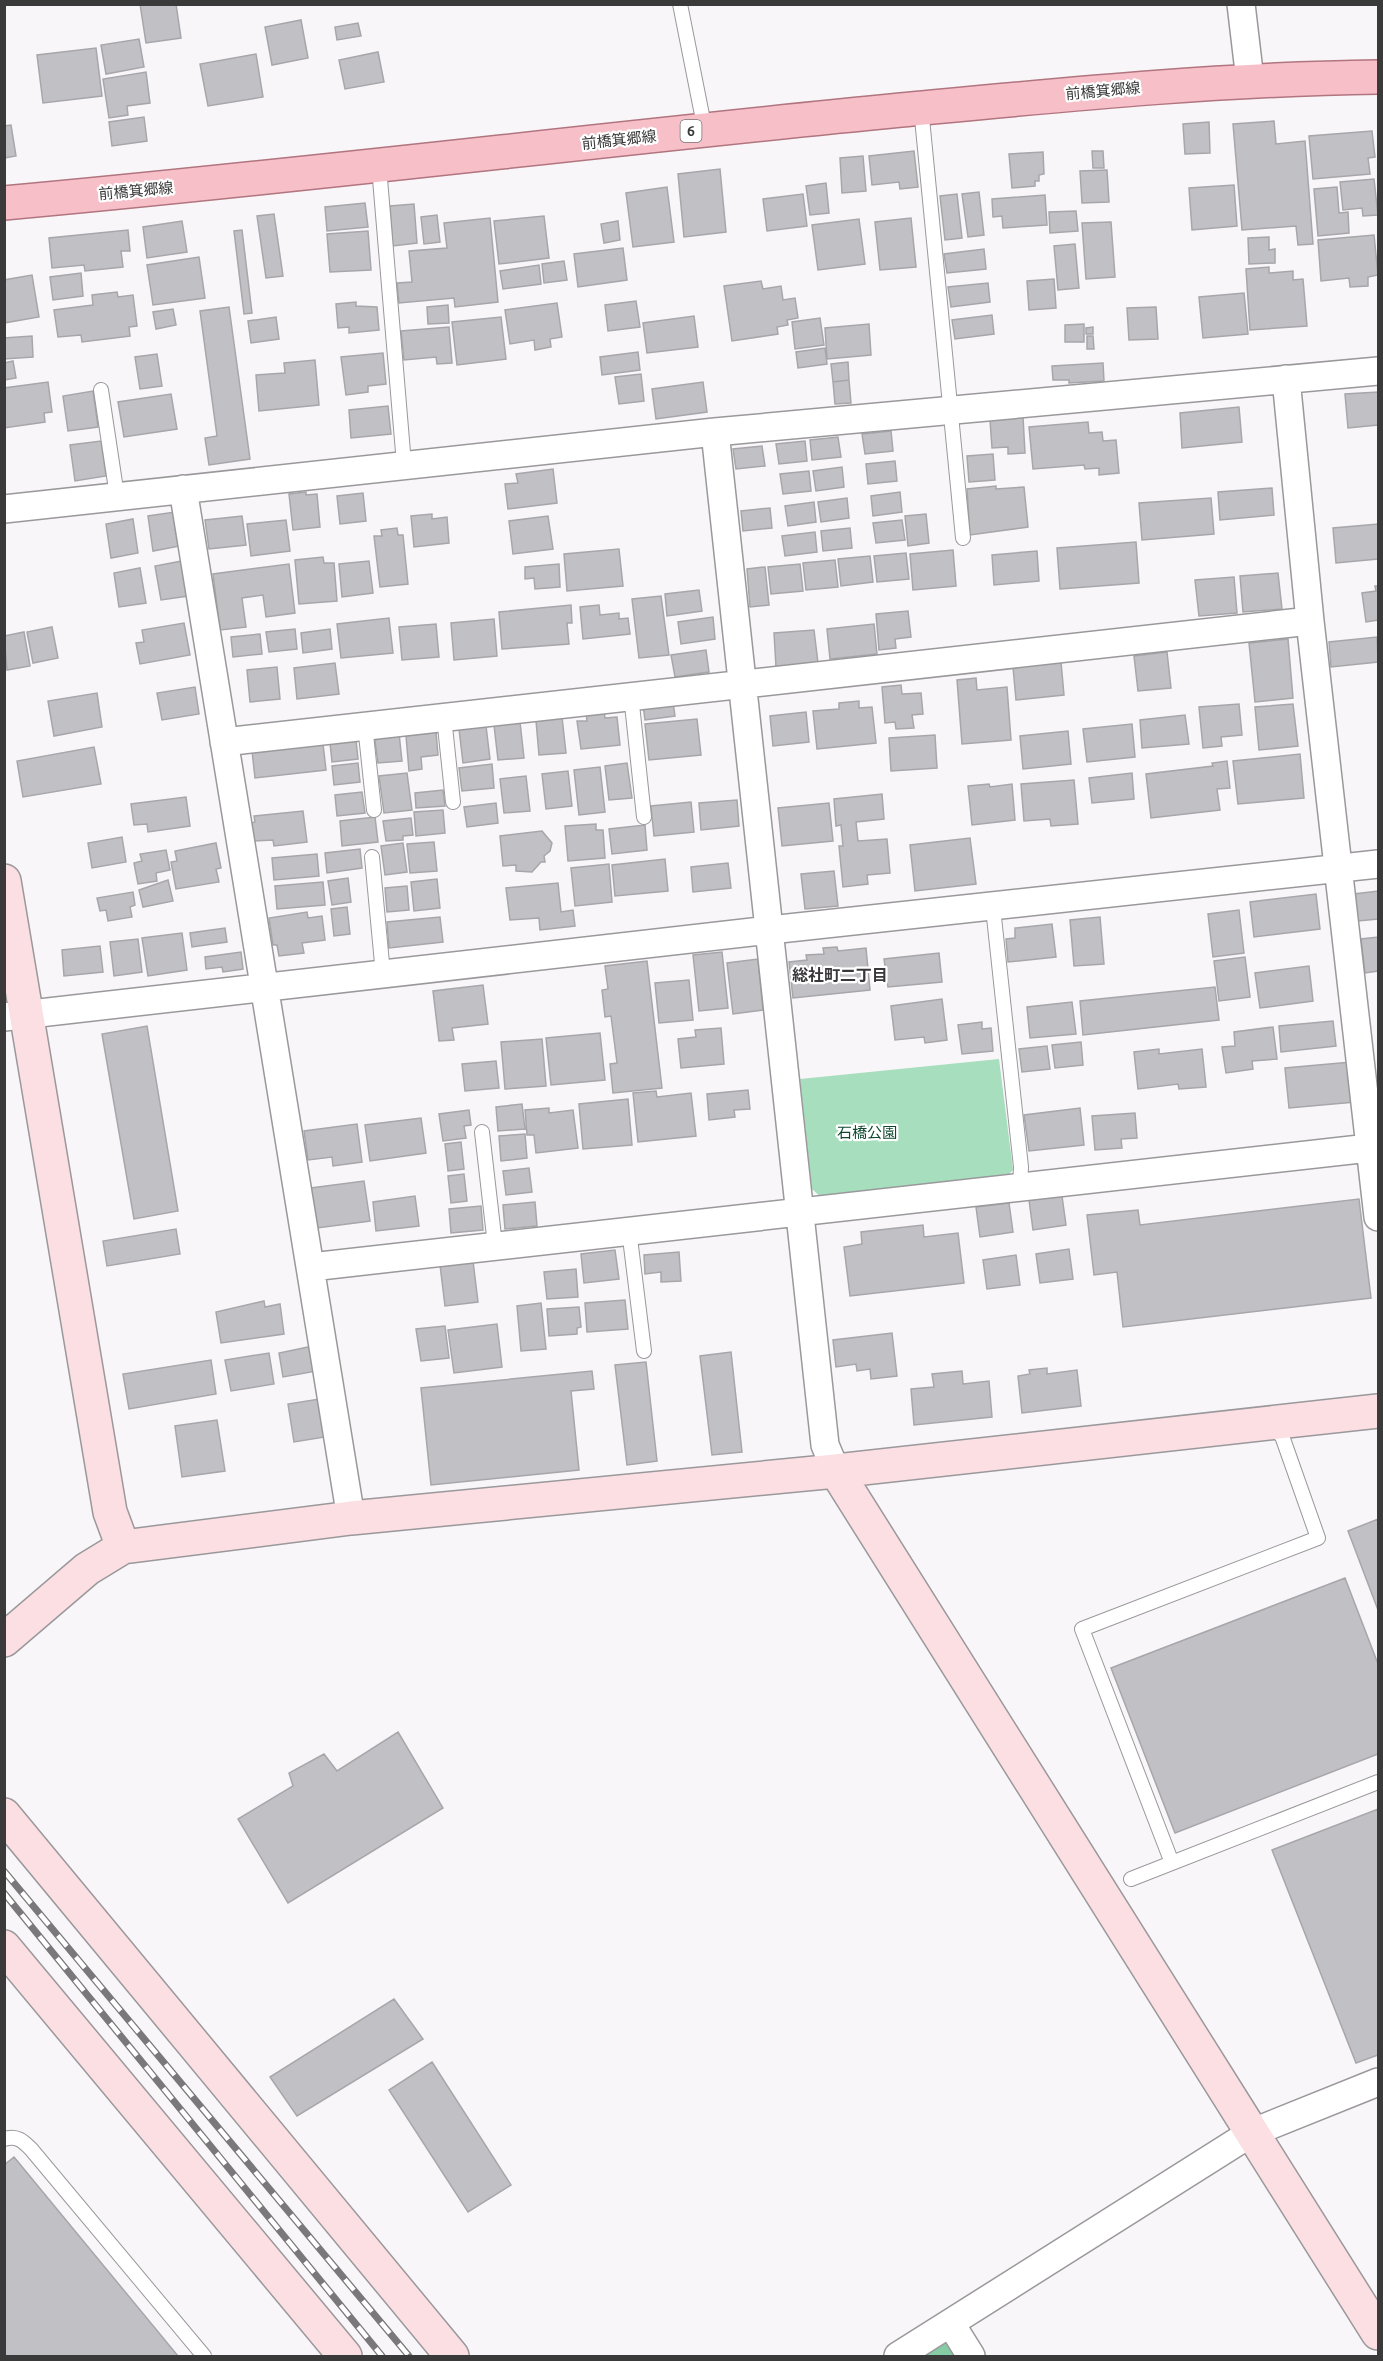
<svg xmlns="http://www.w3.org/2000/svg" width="1383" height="2361" font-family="Ubuntu,'Noto Sans JP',sans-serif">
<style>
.green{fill:#a6debe}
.forest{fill:#86cda6}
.building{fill:#c1c1c5;stroke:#a7a6aa;stroke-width:1.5}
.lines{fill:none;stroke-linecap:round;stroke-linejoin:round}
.lane-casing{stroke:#9a989b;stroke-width:16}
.street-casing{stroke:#9a989b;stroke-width:30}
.secondary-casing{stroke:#9a989b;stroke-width:36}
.primary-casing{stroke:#b1757f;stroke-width:36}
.lane{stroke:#fff;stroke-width:14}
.street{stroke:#fff;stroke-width:27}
.secondary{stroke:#fbdfe3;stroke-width:33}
.primary{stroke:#f7bfc8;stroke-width:33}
.rail-casing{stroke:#7a787a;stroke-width:7}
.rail{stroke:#fff;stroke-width:4.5;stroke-dasharray:14;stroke-linecap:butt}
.labels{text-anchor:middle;stroke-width:4.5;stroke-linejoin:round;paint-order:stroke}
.shield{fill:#fff;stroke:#767576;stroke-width:1.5}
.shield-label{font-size:14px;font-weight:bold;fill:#3b3a3b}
.street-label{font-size:15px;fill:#3b3a3b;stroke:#fff}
.park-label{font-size:15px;fill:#0f482f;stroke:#fff}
.neighbourhood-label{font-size:16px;font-weight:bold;fill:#393739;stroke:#fff}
</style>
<rect width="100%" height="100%" fill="#f9f6fa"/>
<!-- green -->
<path class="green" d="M999,1059L1013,1170L1005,1178L822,1198L812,1189L800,1079Z"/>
<!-- forest -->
<path class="forest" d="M935,2341L953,2343L961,2356H910Z"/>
<!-- building -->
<path class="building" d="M140,4H176L181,38L146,43Z
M301,20L308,58L272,65L265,27Z
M358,23L361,36L337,40L335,27Z
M139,39L144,67L106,74L101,45Z
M96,48L102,96L43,103L37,55Z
M378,52L384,82L345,89L339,60Z
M256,54L263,97L208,106L200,64Z
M146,72L150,103L127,106L128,115L109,118L103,79Z
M144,117L147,141L112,146L109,122Z
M1274,121L1276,144L1305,141L1313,244L1298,245L1296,226L1242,230L1233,124Z
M1209,122L1210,153L1185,154L1183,124Z
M11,125L16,156L4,158V126Z
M1372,131L1375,157L1368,158L1370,174L1313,179L1309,136Z
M914,151L918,187L900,189L899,182L872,185L869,156Z
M1092,151H1103L1104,168H1093Z
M1043,152L1044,174L1039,175V181H1035V186L1012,188L1009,154Z
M863,156L866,191L842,193L840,158Z
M720,169L726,232L684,237L678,174Z
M1107,170L1109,202L1082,203L1080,171Z
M1374,179L1378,215L1363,216L1362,208L1343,210L1340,182Z
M826,183L829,213L810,215L806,186Z
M1234,185L1237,226L1192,230L1189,188Z
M667,187L674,242L633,247L626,193Z
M1337,187L1339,213L1348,212L1349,233L1318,236L1314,189Z
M979,192L984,235L968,237L962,194Z
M803,194L807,226L767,231L763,199Z
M957,194L962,238L945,240L940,196Z
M1045,195L1047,225L1003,228L1002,216L993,217L992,199Z
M365,203L368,227L327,231L325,207Z
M414,204L417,243L393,246L390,206Z
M1076,211L1078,231L1050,233L1049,212Z
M274,214L283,276L266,278L257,216Z
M437,215L440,242L424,244L421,217Z
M544,216L549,258L499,264L494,221Z
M490,218L498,302L455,307L454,298L399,303L397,283L412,282L409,251L447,248L444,223Z
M911,218L916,267L880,270L875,222Z
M859,219L865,264L818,270L812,225Z
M182,221L187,252L147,258L143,227Z
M618,221L620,240L604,243L601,224Z
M1111,222L1115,277L1086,279L1082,223Z
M128,230L130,251H121L123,267L85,271L84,265L52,268L49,238Z
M242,230L252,313L244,314L234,231Z
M368,231L371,270L330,272L327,234Z
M1374,235L1378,275L1368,277V286L1350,287L1349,278L1321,281L1318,240Z
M1269,237V250L1275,249V263L1249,264L1248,238Z
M1075,244L1079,288L1058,290L1054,246Z
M623,248L627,280L578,287L574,254Z
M984,249L986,269L947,273L944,254Z
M199,257L205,298L153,305L147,265Z
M564,261L567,280L544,283L542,264Z
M539,265L541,284L503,289L500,271Z
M1269,267V273L1293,271V280L1303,279L1307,326L1250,330L1246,269Z
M81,273L83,296L53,300L50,277Z
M32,275L39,317L4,323V280Z
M1054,279L1056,308L1029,310L1027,281Z
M761,281L763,289L781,286L783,300L795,298L798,318L787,320L788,325L777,327L778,334L732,341L724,286Z
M988,283L990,302L951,307L948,287Z
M117,292L118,297L133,295L137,326L129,327L130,336L82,342L81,335L58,337L54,310L93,305L92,295Z
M1244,293L1248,334L1203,338L1199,297Z
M636,301L640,327L608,331L605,305Z
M356,302V306L377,307L379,330L349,333V327L338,328L336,304Z
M557,303L562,337L550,339L551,347L535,350L534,340L510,344L505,310Z
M448,305L449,323L428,324L427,307Z
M229,307L250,459L209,465L205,438L217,436L200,311Z
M1156,307L1158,339L1129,340L1127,308Z
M173,309L176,325L156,329L153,312Z
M992,315L994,334L955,339L952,320Z
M694,316L698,347L647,353L643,323Z
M276,317L279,339L251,343L248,321Z
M501,317L506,359L457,365L452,322Z
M820,318L824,345L795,349L792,322Z
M869,324L871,355L827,359L825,328Z
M1084,324V342H1065V325Z
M449,327L452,363L437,364L436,357L404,360L401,331Z
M1093,327V334H1086V328Z
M32,336L33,357L4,359V338Z
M1087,336H1093L1094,349H1087Z
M825,348L827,364L798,368L796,352Z
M638,352L640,370L602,375L600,357Z
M383,353L386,384L368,386V392L346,395L341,357Z
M157,354L162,386L140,389L135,357Z
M315,360L319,405L259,411L256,375L285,373L284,363Z
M13,361L16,378L4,380V363Z
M848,362L849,380L833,382L831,364Z
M1103,363L1104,381L1069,383V380H1053L1052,366Z
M641,374L644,401L619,404L615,377Z
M849,380L851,403L835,404L833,382Z
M48,382L52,412L44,413L45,422L4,428V388Z
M703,382L707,412L656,419L652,389Z
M93,391L98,427L68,431L63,396Z
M1378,392V425L1348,428L1345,394Z
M171,394L177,429L124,437L118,402Z
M388,406L391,434L351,438L349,410Z
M1239,407L1242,442L1182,448L1180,413Z
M1023,417L1025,453L1008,454V447L992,448L990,420Z
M1088,422L1089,433L1102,432L1103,441L1116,440L1119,473L1099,475V468L1085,469L1084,465L1033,469L1029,427Z
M891,431L893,451L865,454L862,434Z
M838,437L841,457L812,460L810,440Z
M101,441L106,476L75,481L70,445Z
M805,441L807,461L779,464L776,444Z
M762,446L765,466L736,469L733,449Z
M993,454L995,480L969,482L967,456Z
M895,461L897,481L868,484L866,464Z
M842,467L844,487L816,491L813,471Z
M553,469L557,503L508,509L505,484L518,483L516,474Z
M809,471L811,491L783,494L780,474Z
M996,486V489L1024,487L1028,527L970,535L967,489Z
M1272,488L1274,515L1220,520L1218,492Z
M306,492V495L317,494L320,527L293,530L289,494Z
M900,492L902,512L873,516L871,496Z
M363,493L366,521L340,524L337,496Z
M847,498L849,518L821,522L818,502Z
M1211,498L1214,534L1142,540L1139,503Z
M814,502L816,522L788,526L785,506Z
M770,508L772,528L743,531L741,511Z
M175,512L180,546L153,551L148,516Z
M432,514V519L447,517L449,543L414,547L411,516Z
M926,514L929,543L908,546L905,516Z
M242,516L246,545L209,549L205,520Z
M548,516L553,549L513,554L509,521Z
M133,519L138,553L111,558L106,524Z
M286,520L290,551L251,556L247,524Z
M902,520L905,540L876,543L873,523Z
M1378,524V559L1336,563L1333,528Z
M397,528L398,535H403L408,584L380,587L374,536H382L381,530Z
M850,528L852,548L823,551L821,531Z
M815,532L817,552L785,556L782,536Z
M1136,542L1139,583L1060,589L1057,548Z
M619,549L623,586L567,591L564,554Z
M953,550L956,586L913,590L910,554Z
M1037,551L1039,581L994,585L992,555Z
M906,553L909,579L877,582L874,556Z
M870,556L873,582L841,586L838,559Z
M323,557L324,563H334L337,601L299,604L295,560Z
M835,560L838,587L806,590L803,563Z
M182,561L188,596L161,600L155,566Z
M369,561L373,593L342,597L339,564Z
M289,564L295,613L266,617L263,595L242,598L246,627L220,630L213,574Z
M559,564L560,587L535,589L534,578L525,579V567Z
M800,564L803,591L771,594L768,567Z
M765,567L769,605L750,607L747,569Z
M140,568L146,603L119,607L114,573Z
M1278,573L1282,609L1243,612L1240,576Z
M1234,577L1237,613L1199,616L1195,580Z
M1375,586H1378V620L1366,622L1362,593L1376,591Z
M699,590L702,611L667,616L665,594Z
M661,596L669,655L639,658L632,599Z
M571,605L572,623H567L569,644L502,649L499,612Z
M599,605L600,615L619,613V619L628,618L630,634L583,639L580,607Z
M908,611L911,637L895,639L896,648L879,650L876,614Z
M713,617L715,639L681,644L678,622Z
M389,618L393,653L341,658L337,624Z
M494,619L497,656L454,660L451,623Z
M184,623L190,655L140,664L136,643L144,642L142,630Z
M436,624L439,657L402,660L399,627Z
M874,624L877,654L830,659L827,629Z
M52,627L58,658L33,663L27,632Z
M295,629L297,649L269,652L266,632Z
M330,629L332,649L303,653L301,633Z
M814,630L818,663L776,667L774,633Z
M24,632L30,666L7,670L4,636Z
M260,634L262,654L233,657L231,637Z
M1377,637L1378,662L1331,667L1329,642Z
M1288,639L1293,698L1255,702L1249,643Z
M706,650L709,672L675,677L671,655Z
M1167,652L1171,688L1138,691L1134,656Z
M1061,662L1064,695L1016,700L1013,667Z
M335,663L339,694L297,699L294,668Z
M277,667L280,699L250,702L247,670Z
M976,678L977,690L1007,687L1011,740L962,744L957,680Z
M901,685L902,694L921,693L923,714L912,715L914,728L896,729L895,722L885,723L882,687Z
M195,687L199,714L162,720L157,693Z
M97,693L102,727L54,736L48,701Z
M859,701V708L872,707L876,743L817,749L813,711L839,709V703Z
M673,702L675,716L645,720L643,705Z
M1239,704L1242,735L1221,737L1222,746L1203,748L1199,707Z
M1293,704L1298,746L1259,750L1255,707Z
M604,711L605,718L617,717L620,745L581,749L577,721H587L586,713Z
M806,712L809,742L773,746L770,716Z
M1185,715L1189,744L1142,748L1140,720Z
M562,717L566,753L539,755L536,721Z
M697,719L701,755L649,760L645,724Z
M520,722L524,758L498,760L494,725Z
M1132,724L1135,757L1087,762L1083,729Z
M486,726L490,759L463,763L459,729Z
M1068,731L1071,764L1023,769L1020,736Z
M436,732L438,755L421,757L422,769L409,771L406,736Z
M399,733L402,761L378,763L375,741L382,735Z
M935,735L937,768L891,771L889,738Z
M356,740L358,759L332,762L330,743Z
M323,744L326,770L255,778L252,751Z
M94,747L101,784L23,797L17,761Z
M1300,754L1304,798L1238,804L1233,761Z
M1227,761L1230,788L1217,789L1220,810L1151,818L1146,774L1213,766L1212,763Z
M358,763L360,782L334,785L332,766Z
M627,763L632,798L609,800L605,766Z
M492,764L494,788L462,791L459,768Z
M600,767L605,812L579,815L574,770Z
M568,771L572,806L546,809L542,774Z
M407,773L412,810L384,813L379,776Z
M1132,773L1134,799L1092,803L1089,778Z
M526,776L530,811L504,813L500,779Z
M1074,780L1078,824L1051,826L1050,819L1024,821L1021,784Z
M989,784L990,787L1012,784L1015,820L972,825L968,786Z
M443,790L445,806L416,808L415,793Z
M362,792L365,813L337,816L335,795Z
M882,794L884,819L856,822L858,841L887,839L890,873L867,875L868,884L843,887L839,846H843L841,825L836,826L834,799Z
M186,797L190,826L148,832L147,824L134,825L131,804Z
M737,800L739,826L701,830L699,803Z
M691,802L694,832L654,836L651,806Z
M496,803L498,823L467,827L464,807Z
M829,803L833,841L782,846L778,808Z
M443,810L445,833L416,836L414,812Z
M303,811L307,842L274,846L273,840L253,841L251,823L255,822L254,816Z
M375,817L378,842L342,846L340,821Z
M411,818L413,835L403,836V840L386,841L383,821Z
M596,824V830H603L605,858L568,861L565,826Z
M645,825L647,850L612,854L609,829Z
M542,831L552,843L550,851L544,856L545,862H541L532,872L516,871V865L503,866L500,836Z
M122,837L126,862L92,868L88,843Z
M970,838L976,884L915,891L910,845Z
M434,842L437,871L410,873L407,844Z
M216,843L221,868L216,869L219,882L176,889L171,862L177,861L175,851Z
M403,843L407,872L385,875L381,846Z
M360,849L362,868L327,873L325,853Z
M166,850L170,870L156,873L157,881L138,884L134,863L142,861L140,854Z
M317,854L319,876L274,880L272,858Z
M665,859L668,891L615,896L612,865Z
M728,863L731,888L693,892L691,867Z
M609,864L612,902L575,906L571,868Z
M834,871L838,906L805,909L801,874Z
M348,878L351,902L332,905L328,881Z
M437,879L440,908L414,911L411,882Z
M168,880L173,901L143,907L139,890Z
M323,882L325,905L277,909L275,886Z
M558,883L561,912L573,910L575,926L540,930L539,918L510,920L506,888Z
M407,886L409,910L387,912L385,888Z
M1378,891V919L1358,921L1354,894Z
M133,892L135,905L130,907L132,917L108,921L106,910L100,911L97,898Z
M1316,894L1320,929L1254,937L1250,902Z
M347,907L350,934L334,936L331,909Z
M1239,910L1244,953L1213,957L1208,914Z
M307,912L308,918L322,916L325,940L302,943L304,953L279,956L277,945H273L269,918Z
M440,917L443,942L389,948L387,922Z
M1100,917L1104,964L1074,966L1070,920Z
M1052,924L1056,957L1008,962L1006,939L1015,938V928Z
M225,928L227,942L192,947L190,933Z
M182,933L187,970L148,976L142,938Z
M1378,937V971L1365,973L1361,939Z
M138,939L142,972L114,976L110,942Z
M100,946L103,972L64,976L62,950Z
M837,947L838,951L866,948L870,990L793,998L789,962L807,960L806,955L824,954L823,948Z
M241,952L243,969L223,972L222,967L206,969L205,957Z
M722,952L728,1008L699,1011L693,955Z
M939,953L942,982L888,987L884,959Z
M1245,957L1250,997L1219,1001L1214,961Z
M758,959L763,1010L733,1014L727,963Z
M647,961L662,1088L613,1093L610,1064L617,1063L611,1016L605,1017L602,990L608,989L605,966Z
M1309,966L1313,1001L1260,1008L1255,973Z
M689,980L693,1020L659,1023L655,983Z
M483,985L488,1024L452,1028L454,1040L439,1041L433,991Z
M1215,987L1219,1020L1083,1035L1080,1001Z
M942,999L947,1040L925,1043L924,1037L895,1040L891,1006Z
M1072,1002L1076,1034L1030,1038L1027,1007Z
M1333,1021L1336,1046L1281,1052L1279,1026Z
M982,1022V1029L991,1028L993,1051L962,1054L958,1025Z
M147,1026L178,1211L134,1219L102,1034Z
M1273,1027L1277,1059L1252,1061L1253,1069L1226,1073L1222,1047L1235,1046L1234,1032Z
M721,1028L724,1064L681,1068L678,1039L696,1037L695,1030Z
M600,1033L605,1080L551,1085L546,1038Z
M542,1039L546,1086L505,1089L501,1042Z
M1081,1042L1083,1065L1055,1068L1052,1045Z
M1047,1046L1050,1069L1022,1072L1019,1049Z
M1159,1049V1054L1202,1049L1206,1087L1179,1089L1178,1084L1138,1089L1134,1052Z
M496,1061L499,1088L465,1091L462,1064Z
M1351,1062L1355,1102L1289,1108L1285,1068Z
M748,1090L750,1109L734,1110L735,1117L709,1120L707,1094Z
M656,1091L657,1097L691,1093L696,1136L638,1142L633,1093Z
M628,1099L632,1145L583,1149L579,1104Z
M522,1104L525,1129L498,1131L496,1107Z
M549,1108V1113L573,1110L578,1148L536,1153L534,1135H527L525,1110Z
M1080,1108L1084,1145L1029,1151L1024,1115Z
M469,1110L471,1125L464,1126L466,1138L443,1141L439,1114Z
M1135,1113L1137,1138L1121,1139L1122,1148L1095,1150L1092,1116Z
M421,1118L426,1153L370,1161L365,1125Z
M357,1124L362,1162L333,1166L332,1157L308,1160L304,1131Z
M525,1134L527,1158L501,1161L499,1136Z
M461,1142L464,1169L448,1171L445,1144Z
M529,1168L532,1192L506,1195L503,1171Z
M464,1174L467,1201L451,1203L448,1176Z
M364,1181L370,1221L317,1228L311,1188Z
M415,1196L419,1226L376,1231L373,1202Z
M1062,1196L1066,1225L1033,1230L1029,1200Z
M1359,1199L1371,1298L1123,1327L1117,1272L1094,1275L1087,1215L1138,1210L1140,1225Z
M535,1202L537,1226L505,1229L503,1205Z
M1009,1203L1013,1232L980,1237L976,1207Z
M481,1206L483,1230L451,1233L449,1209Z
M923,1225L924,1237L958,1233L964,1283L850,1296L844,1247L862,1244L861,1232Z
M176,1229L180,1254L107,1266L103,1241Z
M1069,1249L1073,1279L1040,1283L1036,1254Z
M615,1250L619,1279L584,1283L581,1254Z
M679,1252L681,1281L661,1282V1272L645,1274L644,1255Z
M1016,1255L1020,1285L987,1289L983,1260Z
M473,1261L478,1302L445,1306L440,1265Z
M576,1269L578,1297L547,1299L544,1272Z
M625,1300L628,1329L587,1332L585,1303Z
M264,1301L265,1307L280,1304L284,1334L221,1343L216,1312Z
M541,1303L546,1349L521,1351L517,1306Z
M579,1307L581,1327L577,1328V1334L549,1336L547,1309Z
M497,1324L502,1367L454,1373L448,1330Z
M445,1326L449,1358L421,1361L416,1329Z
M892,1333L897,1376L871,1379L870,1369L857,1371L856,1364L836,1367L833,1340Z
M313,1346L317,1371L283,1377L279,1353Z
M731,1352L742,1452L712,1455L700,1356Z
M269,1353L274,1384L231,1391L225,1360Z
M211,1360L216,1394L129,1409L123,1374Z
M646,1362L657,1461L627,1465L615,1365Z
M1047,1368V1374L1077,1370L1081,1406L1022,1413L1018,1376L1030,1374L1029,1370Z
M592,1371L594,1389L571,1391L579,1470L431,1485L421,1388Z
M962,1371L963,1384L989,1381L992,1417L914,1425L911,1389L934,1387L932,1374Z
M319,1399L325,1437L294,1442L288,1404Z
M217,1420L225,1471L182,1477L175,1426Z
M1378,1519V1610L1348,1531Z
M1345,1578L1378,1664V1754L1175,1833L1111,1668Z
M398,1732L443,1808L288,1903L238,1819L293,1786L289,1773L324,1754L337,1771Z
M1378,1809V2055L1356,2063L1272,1850Z
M394,1999L423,2039L297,2116L270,2077Z
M432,2062L511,2185L468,2212L389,2090Z
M14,2157L178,2356H4V2165Z"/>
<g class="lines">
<!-- lane casing -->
<g class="lane-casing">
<path id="lane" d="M680,4L705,130
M921,108L963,538
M379,167L404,464
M101,390L117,496
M631,695L644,817
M444,717L453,802
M365,725L374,810
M372,857L383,974
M993,908L1021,1167L1020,1187
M482,1132L495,1245
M629,1230L644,1351
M1172,1863L1082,1629L1318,1538L1282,1436L1271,1426
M1131,1879L1378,1782
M4,2139C17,2135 23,2141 31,2149L204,2356"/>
</g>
<!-- street casing -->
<g class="street-casing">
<path id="street" d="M1241,4L1250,80
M1286,379L1310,621L1378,1217
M715,432L825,1445L836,1471
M183,489L351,1518
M4,509L715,432L1378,371
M224,742L1310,621
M4,1017L770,930L1378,864
M311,1267L1369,1148
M951,2324L971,2356
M898,2356L1251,2133L1378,2082"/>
</g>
<!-- secondary casing -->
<g class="secondary-casing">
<path id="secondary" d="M4,881L110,1512L123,1547
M836,1471L1378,2333
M4,1640L87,1569L123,1547L351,1518L836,1471L1378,1411
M4,1815L452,2356
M4,1947L345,2356"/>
</g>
<!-- primary casing -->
<g class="primary-casing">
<path id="primary" d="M4,203C304,176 602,139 901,110C1060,95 1219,79 1378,77"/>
</g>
<!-- lane -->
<use href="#lane" class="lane"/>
<!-- street -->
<use href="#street" class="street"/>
<!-- secondary -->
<use href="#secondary" class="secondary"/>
<!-- primary -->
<use href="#primary" class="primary"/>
<!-- rail casing -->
<g class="rail-casing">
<path id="rail" d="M4,1871L409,2356
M4,1893L382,2356"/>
</g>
<!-- rail -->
<use href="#rail" class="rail"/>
</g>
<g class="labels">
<!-- shield labels -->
<rect class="shield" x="680.5" y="120" width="21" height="22" rx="4.5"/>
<g class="shield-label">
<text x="691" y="136">6</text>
</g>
<!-- street labels -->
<g class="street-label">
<text transform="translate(1103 91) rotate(-5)" y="5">前橋箕郷線</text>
<text transform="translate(619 140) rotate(-6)" y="5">前橋箕郷線</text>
<text transform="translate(136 191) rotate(-5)" y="5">前橋箕郷線</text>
</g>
<!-- park labels -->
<g class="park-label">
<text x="867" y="1138">石橋公園</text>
</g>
<!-- neighbourhood labels -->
<g class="neighbourhood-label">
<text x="840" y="981">総社町二丁目</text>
</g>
</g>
<!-- border -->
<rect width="1383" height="2361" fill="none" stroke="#3b3a3b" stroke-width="12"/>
</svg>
